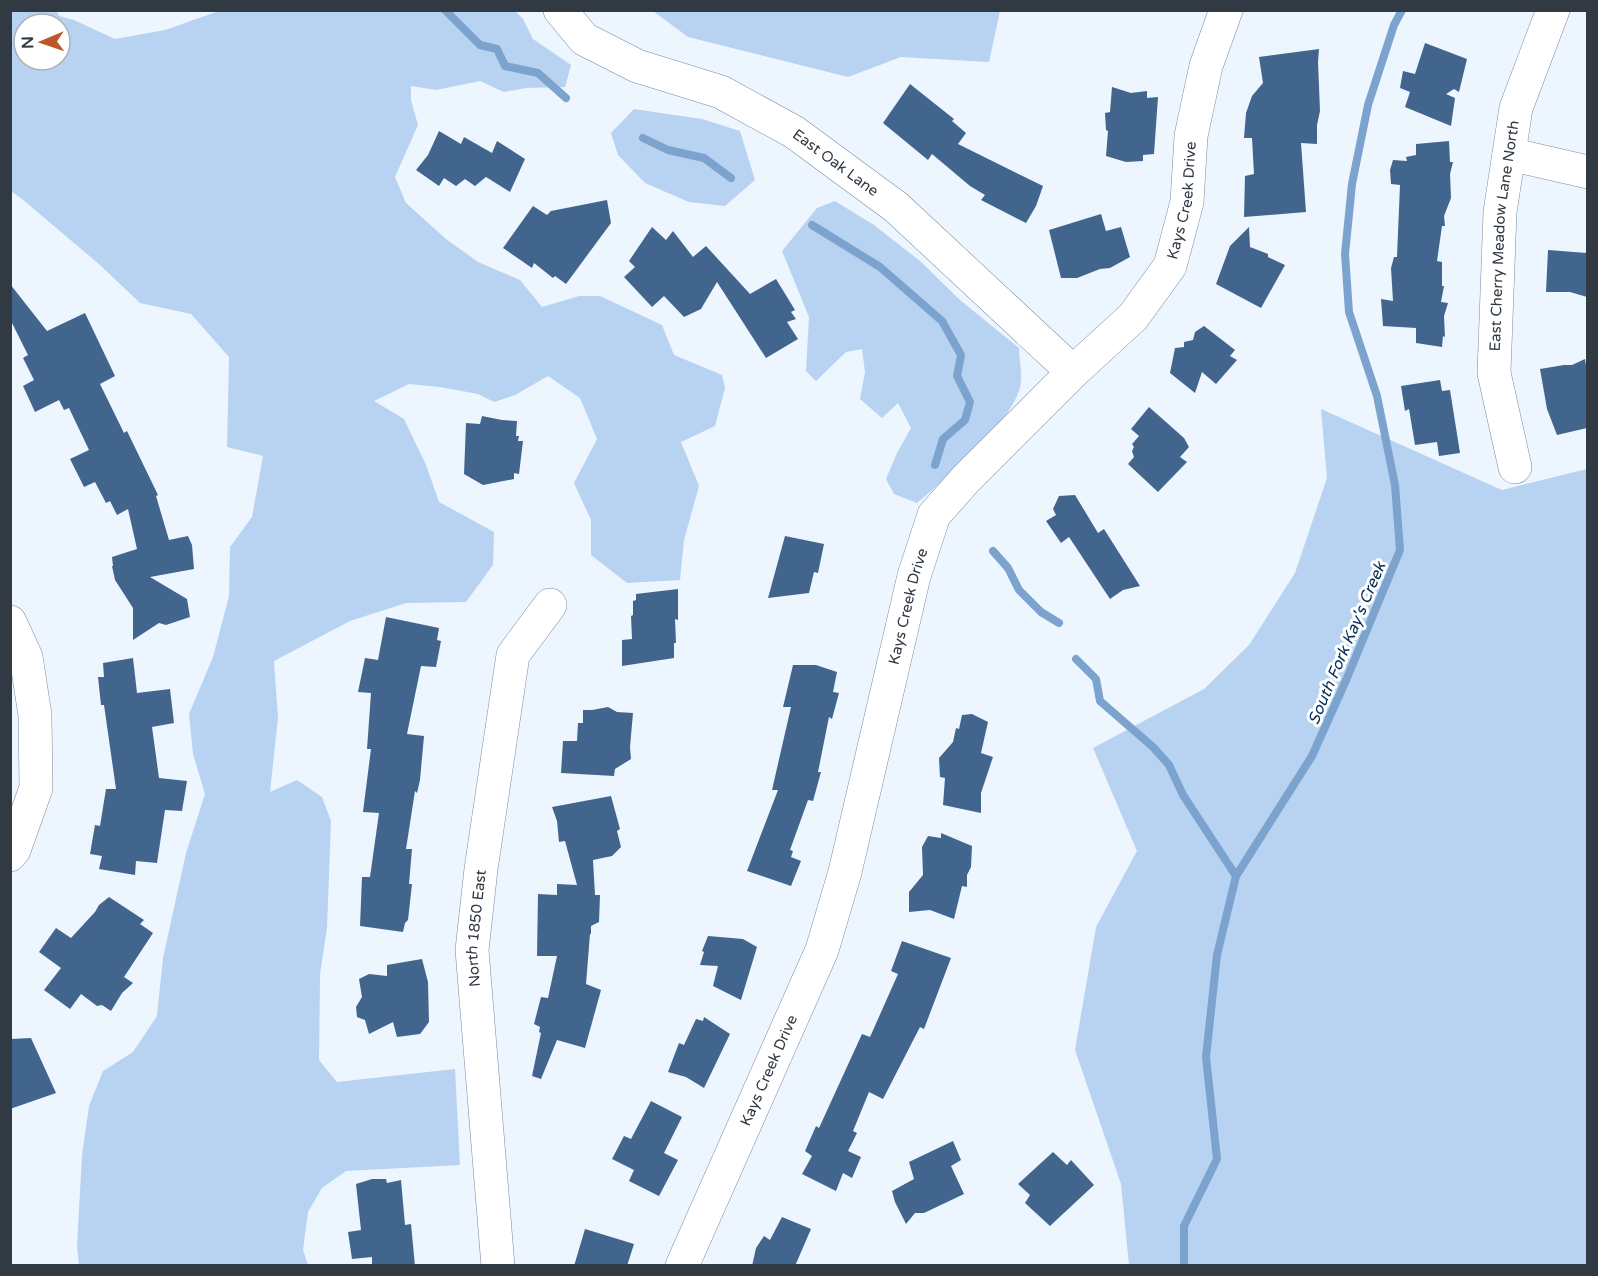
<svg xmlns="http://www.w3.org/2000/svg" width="1598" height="1276" font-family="'Varela Round',sans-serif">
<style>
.green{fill:#b8d2f2;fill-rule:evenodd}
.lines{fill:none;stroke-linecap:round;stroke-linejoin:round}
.stream{stroke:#7ca2ce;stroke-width:8}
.building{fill:#42658e}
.minor-casing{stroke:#798ca2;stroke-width:34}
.minor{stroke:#fff;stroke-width:33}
.labels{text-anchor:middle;stroke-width:6;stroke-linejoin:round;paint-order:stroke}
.street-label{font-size:15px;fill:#313a43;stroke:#fff}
.water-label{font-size:16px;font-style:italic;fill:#032c55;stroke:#fff}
</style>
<rect width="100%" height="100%" fill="#edf5ff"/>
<!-- green -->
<path class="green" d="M10,11H57L59,16L74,20L115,39L165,30L219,11H515L523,19L533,39L571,65L565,87L526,88L504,92L480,81L436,90L411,86V100L418,125L395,177L406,203L446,239L478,262L520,280L542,307L579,296H600L662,325L674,355L722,375L725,388L715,426L681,442L699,486L684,540L680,580L627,583L591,555V520L574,483L597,439L580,398L548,376L515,395L494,402L478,394L440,387L409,384L374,401L404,419L426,465L439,502L494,532L493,565L466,602L406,603L350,621L274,661L278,718L270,792L297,780L322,797L331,821L327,928L320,974L319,1060L337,1082L455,1069L460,1165L346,1171L322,1188L308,1212L303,1250L308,1265H79L77,1247L82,1155L89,1106L103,1071L133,1052L157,1016L163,958L186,853L205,794L193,754L189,714L213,657L229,596L230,547L252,517L263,456L227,447L229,357L191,314L140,303L100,265L22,199L11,191ZM24,24H60V60H24Z
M653,11L999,10L1000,11L989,62L901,57L848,77L688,37Z
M634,109L702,119L740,131L755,180L725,206L689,202L645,183L618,155L611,133Z
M835,201L874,225L920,261L960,300L1019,348C1019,359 1022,370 1021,381C1019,417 944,480 917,503L894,494L886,479L897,453L911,428L898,403L882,418L860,399L865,372L862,349L846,352L816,381L806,371L809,317L782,251L817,208Z
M1321,409L1502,490L1587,469V1265H1129L1121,1184L1075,1050L1096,927L1137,851L1093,748L1204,689L1249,645L1295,573L1327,478Z"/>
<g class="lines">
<!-- stream -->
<path class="stream" d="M445,10L480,45L497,49L505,66L538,73L566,98
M643,138L668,150L704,158L731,178
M812,225L880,267L942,321L961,355L957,376L970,402L965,420L943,439L935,465
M993,551L1008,568L1019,590L1041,612L1059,623
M1076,659L1096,679L1100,701L1153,747L1169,765L1183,795L1236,876
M1184,1266V1226L1217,1159L1206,1057L1217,955L1236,876L1312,756L1347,678L1400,550L1395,485L1377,396L1349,312L1345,254L1352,184L1368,105L1394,25L1402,10"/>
</g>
<!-- building -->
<path class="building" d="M1425,43L1467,59L1459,92L1454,89L1446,94L1455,98L1451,126L1405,107L1410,92L1400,88L1403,71L1415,74Z
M1319,49L1318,62L1320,111L1317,125V144L1301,143L1306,212L1244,217L1245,176L1254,174L1252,138H1244L1246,113L1252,96L1263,83L1259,57Z
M910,84L954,119L952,121L966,133L958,144L1043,186L1036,206L1026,223L981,200L985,195L970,186L932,154L928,160L883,123Z
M1112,87L1131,93L1147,91V98L1158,97L1154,154L1143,155V161L1126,162L1106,156L1108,131L1106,130L1105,113L1110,112Z
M439,131L461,144L464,137L492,153L497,141L525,159L510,192L486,177L475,186L465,179L456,186L444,178L439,186L416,170L428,155Z
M1449,141L1450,162H1453L1450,174L1451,198L1444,216L1445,226H1442L1437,261L1442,262V286H1444L1441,302L1448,303L1444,316L1445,337L1443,336L1442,347L1416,343V328L1383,326L1381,299L1393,301L1391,268L1394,257H1397L1400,185L1391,184L1390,170L1393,160L1407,161L1406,157L1416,155V144Z
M607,200L611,223L566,284L555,276L553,278L534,263L532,268L503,248L533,206L547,215L551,211Z
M1101,214L1106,231L1121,227L1130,257L1110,268L1100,269L1077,278H1061L1049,230Z
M652,227L666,240L673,231L693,257L706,246L750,294L776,279L795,310L791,312L796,319L787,322L798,339L766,358L717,282L701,309L684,317L664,296L652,307L624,277L635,267L629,261Z
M1249,227L1250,247L1268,254V257L1285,265L1261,308L1216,284L1230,246Z
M1548,250L1587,253V297L1570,292H1546Z
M10,284L47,331L85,313L115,376L100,384L124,433L127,431L158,495L156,496L169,540L188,536L192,545L194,569L150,577L187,599L190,617L166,625L159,623L133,640V608L115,580L112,566H113L112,557L137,549L128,509L117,515L110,501L106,503L95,482L84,487L70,459L89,450L69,408L64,410L59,400L35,412L23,386L34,380L23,358L28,355L10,319Z
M1204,326L1235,350L1230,356L1237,360L1216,384L1202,372L1195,393L1170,373L1175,348L1184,347V342L1193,340L1195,332Z
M1585,359L1587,372V428L1557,435L1547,409L1540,369L1564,365H1572Z
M1440,380L1442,391L1450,390L1460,453L1439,456L1437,442L1415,445L1409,409L1405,411L1401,386Z
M1149,407L1184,438L1189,447L1180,457L1187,462L1158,492L1128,464L1134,457L1132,451L1134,447L1132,444L1139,436L1131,429Z
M482,416L502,420L517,421L516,436H519L518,441H523L519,474L514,473V479L483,485L464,474L466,423L480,424Z
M1075,495L1098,533L1104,529L1140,586L1123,590L1110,599L1069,537L1061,543L1046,521L1056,515L1053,509L1059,496Z
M785,536L824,544L818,573L814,572L809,593L768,598Z
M678,589V620L675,619L676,643H674V658L622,666V640L632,639L631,616L633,615V601L636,600V594Z
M386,617L439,628L437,640L441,641L436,667L421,666L407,734L424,736L420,780L417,793L415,791L406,849H412L409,884H412L408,920L405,923L403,932L360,926L362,877H370L379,813L363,812L371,749H367L371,693L358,692L365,658L378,660Z
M133,658L137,693L170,689L174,723L152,727L159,778L187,781L182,811L165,810L157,863L136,861L135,875L99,869L102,856L90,854L95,825L100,826L106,789H116L104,705H101L98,677H104L103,663Z
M793,665H816L837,672L833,692L839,693L832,719L829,717L818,772H821L813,801L808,800L790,850L793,851L791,857L801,861L791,886L747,871L778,790H772L791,707H783Z
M608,707L617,712L633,713L630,747L631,759L615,769L614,776L561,773L563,741H577L578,723H583V710H592Z
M972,714L988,722L981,753L993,757L981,793V813L943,805L945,778L940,777L939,758L953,742L956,728L959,729L962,715Z
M611,796L620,829L617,831L621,847L612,856L593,860L595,895H600L599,922L591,926V934H590L586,984L601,990L585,1048L557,1040L541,1079L532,1076L541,1033L539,1032L540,1027L534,1024L541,997L548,998L557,956H537L538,894L557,895V884L577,885L565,841L559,842L557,821L552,807Z
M941,833L972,846L971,867L967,875V887L962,886L954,919L930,910L909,912V892L923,875L922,847L928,836L941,838Z
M109,897L144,920L140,924L153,933L124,977L133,983L122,993L111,1011L102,1005L97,1006L81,994L70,1009L44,990L61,968L39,952L56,928L71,938L95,912L99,905Z
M708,936L743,939L757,947L741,1000L713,986L718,966L700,965L704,952L702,951Z
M902,941L951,958L924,1029L920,1027L883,1099L869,1092L853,1131L857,1133L848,1151L861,1157L852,1178L843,1173L836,1191L802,1174L812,1156L805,1151L816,1126L819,1128L862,1034L870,1037L898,974L891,971Z
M422,959L428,982L429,1022L420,1034L397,1037L393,1022L369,1034L365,1020L357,1017L356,1007L362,997L359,979L369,974L387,976V965Z
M704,1017L730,1034L704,1088L686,1077L668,1072L679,1043L684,1045L696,1019L703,1021Z
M31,1038L56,1093L10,1109V1039Z
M651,1101L682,1117L664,1153L678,1160L659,1196L629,1181L634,1170L612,1159L624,1136L631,1139Z
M953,1141L961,1160L951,1166L964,1194L924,1213H915L906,1224L895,1202L892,1191L914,1179L909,1162Z
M1053,1152L1067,1165L1071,1160L1094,1185L1050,1226L1025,1203L1030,1195L1018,1184Z
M372,1179H386L387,1183L401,1180L405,1225L411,1224L415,1266H372V1257L352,1259L348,1232L361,1230L356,1184Z
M782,1217L811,1229L795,1266H752L756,1248L764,1236L770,1240Z
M585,1229L634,1244L627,1266H574Z"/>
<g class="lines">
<!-- minor casing -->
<g class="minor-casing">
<g id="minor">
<path id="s1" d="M560,10L584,39L637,66L721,92L794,132L896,207L1073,372"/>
<path d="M1509,154L1588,172"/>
<path id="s2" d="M1515,467L1494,373L1500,212L1516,108L1553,10"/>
<path d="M10,622L26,657L35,715L36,788L14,850L10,855"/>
<path id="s3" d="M498,1266L472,950L481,869L513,655L550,605"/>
<path id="s4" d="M682,1266L822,950L845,872L914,576L934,515L966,479L1073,372L1133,317L1170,266L1187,202L1191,136L1206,66L1226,10"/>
</g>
</g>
<!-- minor -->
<use href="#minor" class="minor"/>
</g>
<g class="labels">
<!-- street labels -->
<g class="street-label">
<text dy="5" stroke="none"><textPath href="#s1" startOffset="320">East Oak Lane</textPath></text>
<text dy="5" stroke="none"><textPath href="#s4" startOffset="1206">Kays Creek Drive</textPath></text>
<text dy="5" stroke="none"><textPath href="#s2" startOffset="234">East Cherry Meadow Lane North</textPath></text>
<text dy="5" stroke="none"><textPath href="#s4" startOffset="700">Kays Creek Drive</textPath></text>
<text dy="5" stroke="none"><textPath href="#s3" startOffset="339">North 1850 East</textPath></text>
<text dy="5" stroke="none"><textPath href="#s4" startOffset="214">Kays Creek Drive</textPath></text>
</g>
<!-- water labels -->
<g class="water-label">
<text transform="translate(1346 643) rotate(-67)" y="6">South Fork Kay's Creek</text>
</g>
</g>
<!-- border -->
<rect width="1598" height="1276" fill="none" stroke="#313a43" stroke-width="24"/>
<!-- north arrow -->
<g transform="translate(42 42) rotate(268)"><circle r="28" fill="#ffffff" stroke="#adb0b4" stroke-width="1.5"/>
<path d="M0-4.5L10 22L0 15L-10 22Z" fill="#bd572a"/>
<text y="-9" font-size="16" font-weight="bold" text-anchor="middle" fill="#313a43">N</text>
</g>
</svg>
